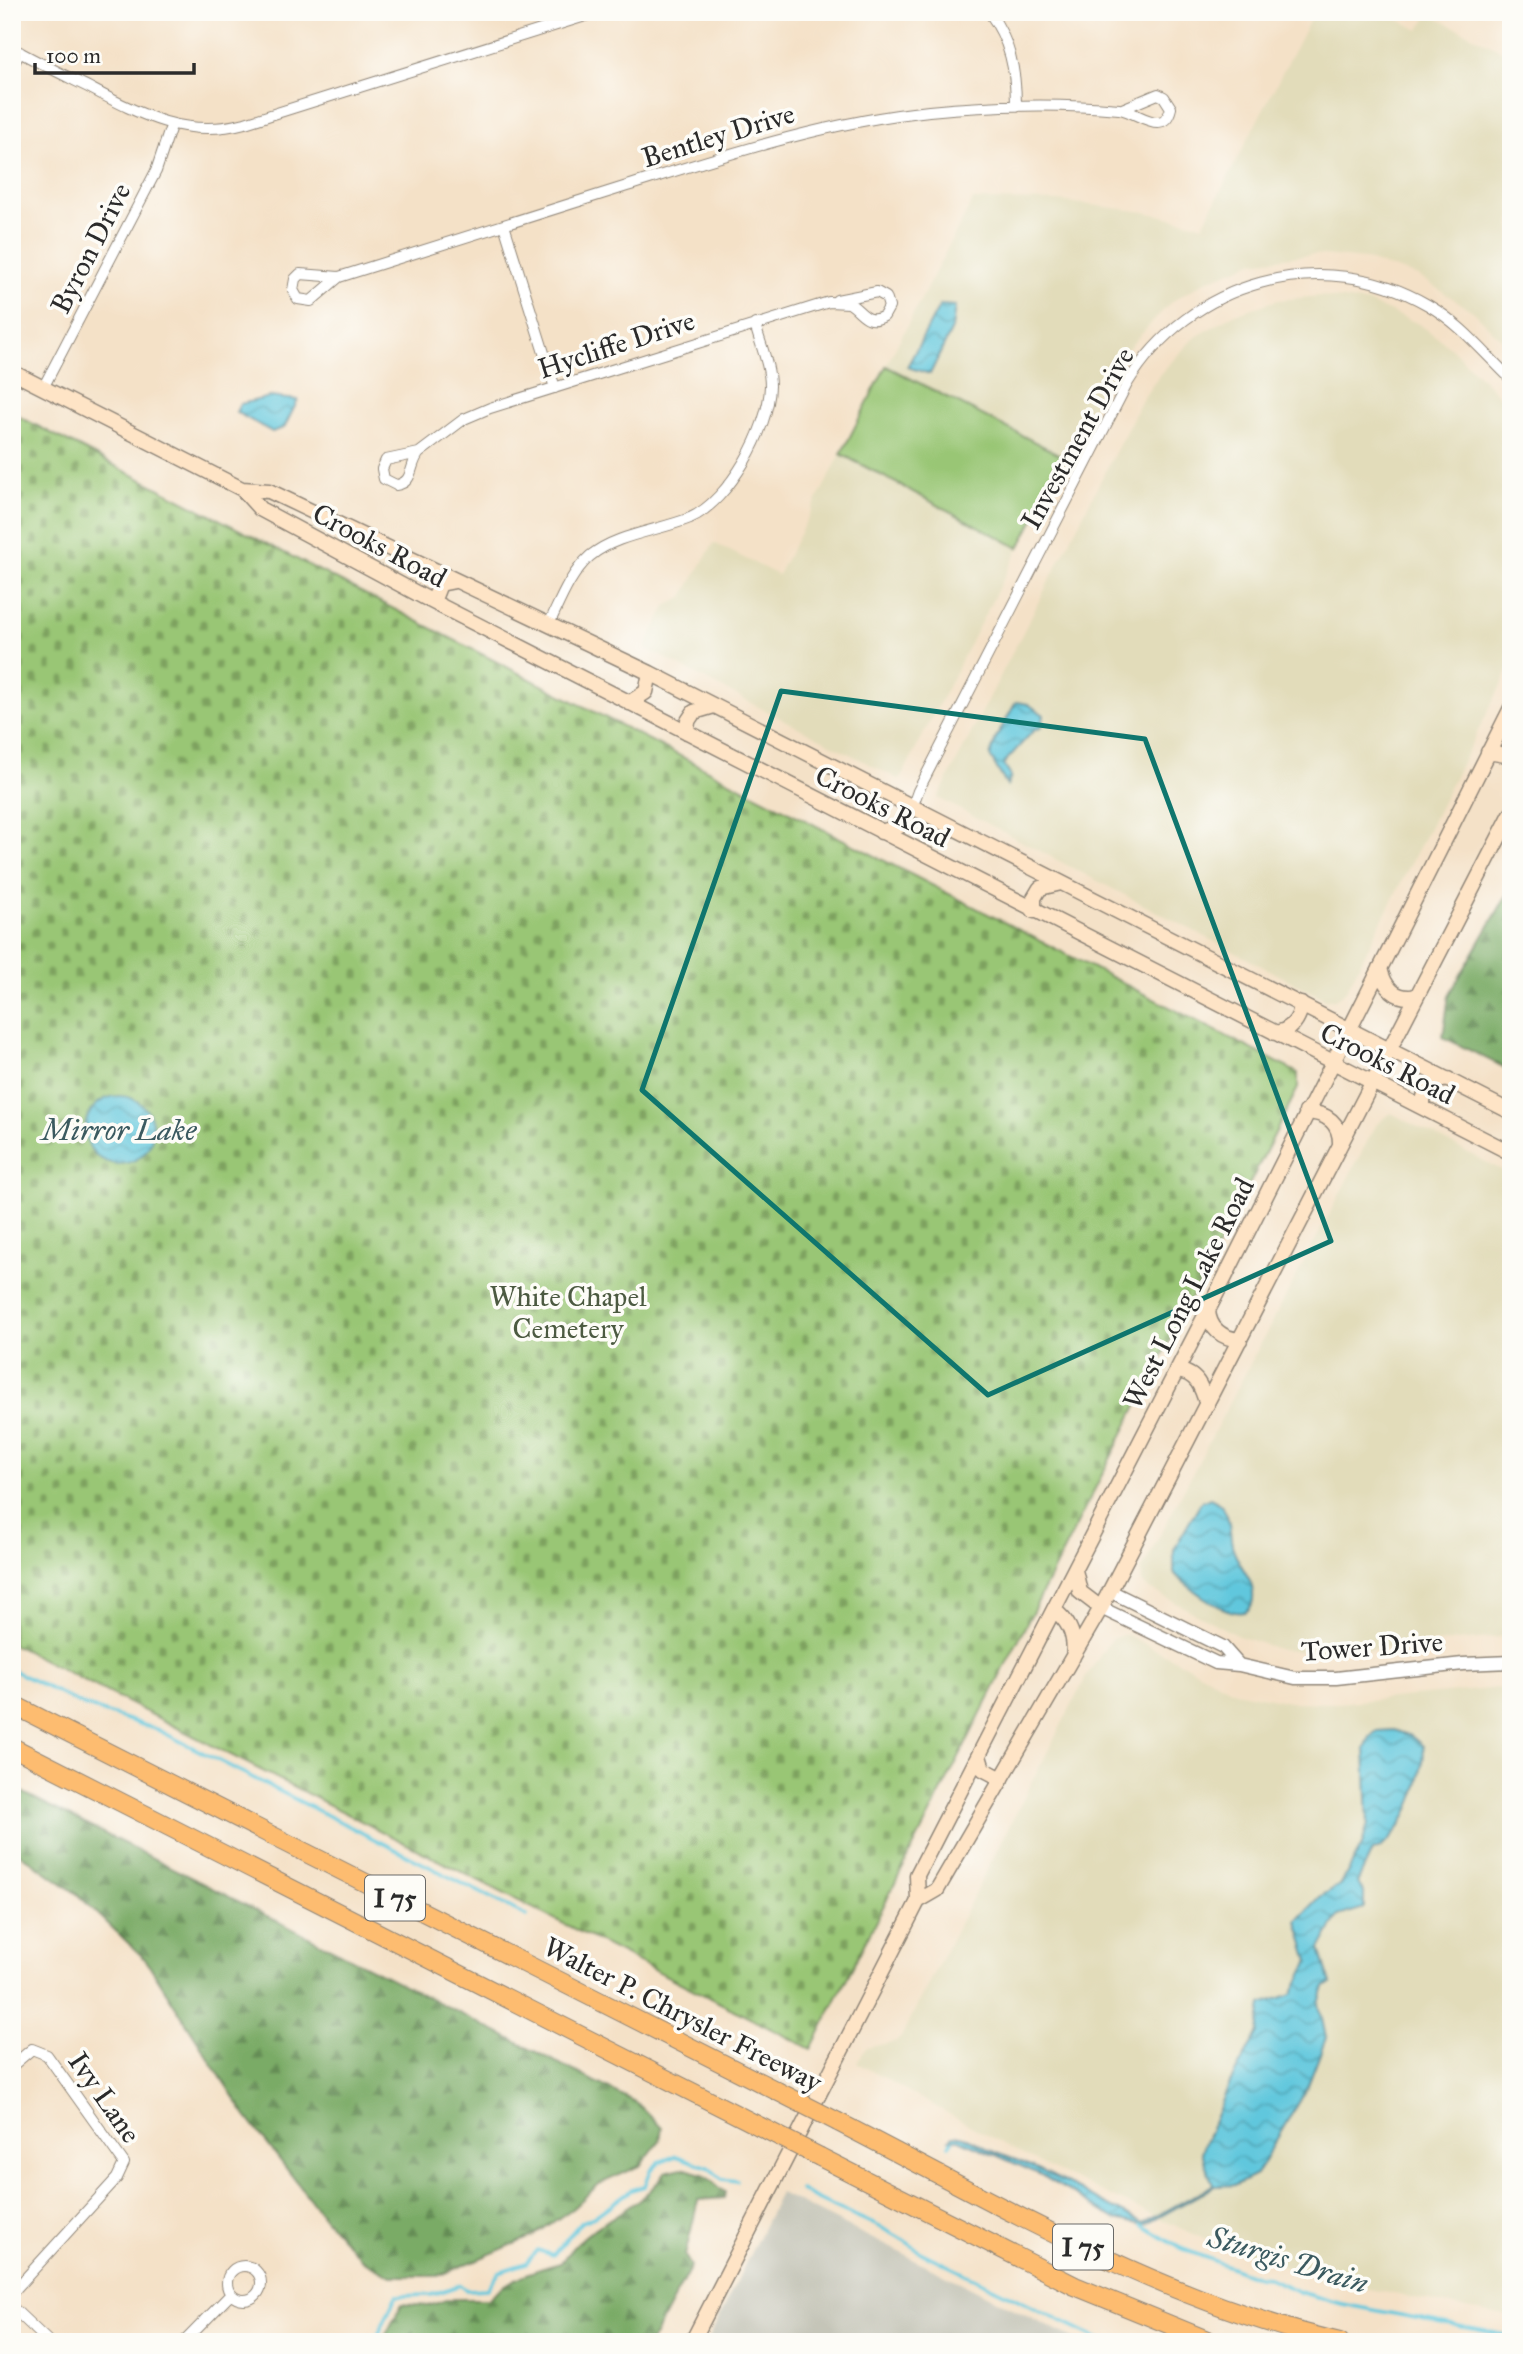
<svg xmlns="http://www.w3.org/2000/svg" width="1523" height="2354" font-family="'IM FELL Great Primer',serif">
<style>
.built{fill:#e2dcba}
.industrial{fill:#c5c5b8}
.grass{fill:#99c674;stroke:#627850;stroke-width:2}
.forest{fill:url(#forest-firs);stroke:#526b48;stroke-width:2}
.cemetery{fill:url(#cemetery-stones);stroke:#627850;stroke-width:2}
.water{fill:url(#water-waves);stroke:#467984;stroke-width:2}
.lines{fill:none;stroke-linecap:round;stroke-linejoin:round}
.stream{stroke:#60c7dd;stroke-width:3.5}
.minor-casing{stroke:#908679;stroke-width:12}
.tertiary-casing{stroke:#908679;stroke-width:15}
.secondary-casing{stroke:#908679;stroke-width:17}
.motorway-casing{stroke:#908679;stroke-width:20}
.minor{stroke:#fff;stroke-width:10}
.tertiary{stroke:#fff;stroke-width:12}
.secondary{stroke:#fee4c6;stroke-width:14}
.motorway{stroke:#fdbc70;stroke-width:18}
.motorway-bridge-casing{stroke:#908679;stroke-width:20;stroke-linecap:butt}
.motorway-bridge{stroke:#fdbc70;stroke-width:18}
.marked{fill:none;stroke:#0f766e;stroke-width:5;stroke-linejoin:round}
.labels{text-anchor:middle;stroke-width:7;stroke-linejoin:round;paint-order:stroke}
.shield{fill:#fdfcf7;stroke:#6a6a68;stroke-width:2}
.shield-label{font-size:26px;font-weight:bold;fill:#2b2b2b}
.street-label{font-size:28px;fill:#2b2b2b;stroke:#fdfcf7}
.park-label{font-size:28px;fill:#4c5a41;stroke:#fdfcf7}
.water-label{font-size:30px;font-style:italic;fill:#3b5a60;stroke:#fdfcf7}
</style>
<defs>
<pattern id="forest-firs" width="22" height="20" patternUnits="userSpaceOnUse" patternTransform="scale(1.75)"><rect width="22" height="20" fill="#7aab66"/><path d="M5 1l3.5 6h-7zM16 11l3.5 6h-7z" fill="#648b54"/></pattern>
<pattern id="cemetery-stones" width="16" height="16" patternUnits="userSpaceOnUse" patternTransform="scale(1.75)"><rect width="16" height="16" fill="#99c674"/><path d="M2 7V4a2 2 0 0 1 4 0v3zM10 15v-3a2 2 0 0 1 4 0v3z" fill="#7da15f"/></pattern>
<pattern id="water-waves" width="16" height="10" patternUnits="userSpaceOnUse" patternTransform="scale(1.75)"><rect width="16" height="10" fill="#60c7dd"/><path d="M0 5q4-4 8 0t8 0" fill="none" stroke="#4fa2b3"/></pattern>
</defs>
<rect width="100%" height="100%" fill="#fdfcf7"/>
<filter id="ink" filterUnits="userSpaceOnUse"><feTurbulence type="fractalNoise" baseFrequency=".0143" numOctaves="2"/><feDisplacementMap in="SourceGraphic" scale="14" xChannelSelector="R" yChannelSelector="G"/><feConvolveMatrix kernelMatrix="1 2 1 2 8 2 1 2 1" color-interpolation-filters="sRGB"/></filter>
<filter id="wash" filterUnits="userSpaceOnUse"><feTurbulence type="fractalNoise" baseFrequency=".00686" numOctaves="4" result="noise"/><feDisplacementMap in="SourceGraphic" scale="28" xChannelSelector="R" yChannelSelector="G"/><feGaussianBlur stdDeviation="1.57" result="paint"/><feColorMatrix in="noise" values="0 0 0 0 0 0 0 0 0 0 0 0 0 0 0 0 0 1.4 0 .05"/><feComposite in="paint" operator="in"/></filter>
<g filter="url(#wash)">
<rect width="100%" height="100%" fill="#f4e1c7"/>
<!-- built -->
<path class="built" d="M1314,12H1383L1419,30L1429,14L1511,55V349L1474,312L1418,276L1364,259L1314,254L1253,262L1206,281L1171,302L1125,352L1066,458L886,366L973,200L1059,201L1145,212L1203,225Z
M1320,296L1370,303L1419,324L1449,346L1511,407V666L1346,991L1334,1000L1325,999L938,798L1142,400L1160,374L1193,339L1232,315L1278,300Z
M841,454L1019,548L900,780L645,648L666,606L682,598L714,543L778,575Z
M1391,1113L1511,1175V1636L1329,1653L1281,1650L1236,1635L1146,1587L1142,1582L1141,1571L1376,1125Z
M1126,1634L1235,1691L1290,1702L1337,1703L1511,1687V2317L1318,2279L1191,2233L1025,2156L857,2063L866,2048L897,2041L901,2037L1086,1677L1111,1639Z"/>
<!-- industrial -->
<path class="industrial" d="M780,2193L1081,2342H707Z"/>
<!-- grass -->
<path class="grass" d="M886,366L1066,458L1019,548L841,454Z"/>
<!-- forest -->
<path class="forest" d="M1511,888V1071L1443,1037L1449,995Z
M12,1787L637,2103L662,2128L660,2140L640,2166L599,2184L573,2208L533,2236L438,2276H391L362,2260L326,2220L245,2115L146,1960L77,1894L12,1848Z
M682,2168L703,2174L725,2192L724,2198L698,2200L685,2256L691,2266L651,2342H382L402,2304L429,2306L449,2299H488C508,2279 533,2270 561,2263C589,2218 640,2213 665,2172Z"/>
<!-- cemetery -->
<path class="cemetery" d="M12,413L1298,1073V1088L811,2049L12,1644Z"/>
<!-- water -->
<path class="water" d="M940,305L955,306L952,329L930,374L907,367Z
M270,397L298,400L284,428L272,432L236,412L240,404Z
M1016,702L1028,704L1044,715L1042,727L1033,731L1003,764L1011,776L1007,786L990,756L996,738Z
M85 1130a34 34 0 1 1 68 0a34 34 0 1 1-68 0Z
M1210,1498C1234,1509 1227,1528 1233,1549C1238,1566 1255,1579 1253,1599C1248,1637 1184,1584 1174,1573V1549L1201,1502Z
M1394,1730L1411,1736L1423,1746C1428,1773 1401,1845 1372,1851L1357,1883L1364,1892V1908L1338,1916L1320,1949L1331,1984L1324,1987L1319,2004L1326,2038L1308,2085L1256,2175L1236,2185L1215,2186L1145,2225L1115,2219L1039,2174L959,2139H950L953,2135C970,2135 986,2150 1002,2155C1052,2171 1096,2202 1144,2223L1213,2185L1201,2152L1230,2083L1258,2032L1262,2004L1292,1994L1309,1961L1297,1921L1321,1896L1341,1884L1362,1845L1368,1824L1365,1748L1370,1737L1377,1731Z"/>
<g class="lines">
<!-- stream -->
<path class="stream" d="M12,1670L83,1705L158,1730L527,1916
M949,2145L952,2141
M800,2190C837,2211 890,2226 920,2252L1105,2342
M1142,2225L1180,2248L1257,2277L1269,2278L1299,2292L1342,2304L1511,2336
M375,2342L396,2296L431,2295L460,2285L466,2290L487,2289L499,2272L526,2263L537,2250L553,2255L581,2222L594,2217L631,2190L645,2186L651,2170L659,2162L676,2156L708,2167L722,2179L737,2181"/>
</g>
</g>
<g filter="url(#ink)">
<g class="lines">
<!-- minor casing -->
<g class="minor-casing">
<path id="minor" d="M989,12C1010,40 1016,71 1016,105
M12,48C37,62 64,75 90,88C141,115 186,139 245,123L598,12
M12,67L20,52
M504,225L555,388
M339,277L311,301L298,299L293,290L295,279L300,274L339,277C435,247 531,217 627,186C726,155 825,122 929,111C992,105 1056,103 1119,109C1137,111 1164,138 1171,108L1164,97L1158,94L1122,109
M43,388L156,171L171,126
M419,453C409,465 414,483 396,485L384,479L382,469L386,460L419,453L464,419L490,408L829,302L849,303C862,311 867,326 884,316L889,307L886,297L877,292L837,300
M549,624C560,601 570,574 590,556C617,534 658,531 690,518C729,501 769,429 770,386C770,365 760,344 755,324
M912,808L918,791L1127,384C1189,281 1322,243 1428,305C1461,324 1484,353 1511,379
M12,2066L32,2049L47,2055L124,2163L117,2178L12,2293
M227 2283a17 17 0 1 1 34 0a17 17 0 1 1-34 0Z
M12,2307L49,2342
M184,2342L231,2294"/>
</g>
<!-- tertiary casing -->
<g class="tertiary-casing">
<path id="tertiary" d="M1110,1591L1223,1647L1239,1665
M1101,1608L1216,1663L1239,1665L1295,1678H1336L1463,1664L1511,1662"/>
</g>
<!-- secondary casing -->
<g class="secondary-casing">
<path id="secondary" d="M12,372L242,489L269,491L650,673L1511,1112
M242,489L260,509L433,602L1511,1153
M433,602L440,584L455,581
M629,703L646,692L650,673
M687,732L688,721L694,712L714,706
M1488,752L1511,756
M881,832L900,826L912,808
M1034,911V898L1040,888L1061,883
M1380,968C1384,987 1396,1001 1417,996
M1275,1033C1291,1031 1300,1019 1301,1004
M1423,1108C1422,1091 1431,1081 1448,1079
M1306,1112C1327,1113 1341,1123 1340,1145
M1208,1310C1209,1329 1222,1338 1240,1340
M1176,1371C1197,1372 1202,1388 1207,1405
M1075,1570L1080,1592L1101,1608
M1054,1610C1070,1622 1076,1638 1073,1657
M979,1756L983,1769L1002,1779
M918,1901L937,1890L1101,1608L1511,814
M692,2342L918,1901L917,1875L1224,1279L1511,708"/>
</g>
<!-- motorway casing -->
<g class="motorway-casing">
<path id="motorway" d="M12,1704L777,2091
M12,1747L759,2126
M838,2122C1000,2205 1162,2301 1340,2342
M820,2157L1075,2286L1212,2342"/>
</g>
<!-- minor -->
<use href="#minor" class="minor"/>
<!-- tertiary -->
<use href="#tertiary" class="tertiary"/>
<!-- secondary -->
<use href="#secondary" class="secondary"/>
<!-- motorway -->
<use href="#motorway" class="motorway"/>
<!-- motorway-bridge casing -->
<g class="motorway-bridge-casing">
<path id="motorway-bridge" d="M777,2091L838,2122
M759,2126L820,2157"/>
</g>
<!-- motorway-bridge -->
<use href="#motorway-bridge" class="motorway-bridge"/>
</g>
</g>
<!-- marked area -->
<path class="marked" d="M781,691L1145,739L1331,1241L988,1395L642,1090Z"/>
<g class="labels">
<!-- shield labels -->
<g class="shield">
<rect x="365" y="1875.5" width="60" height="45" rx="5"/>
<rect x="1053" y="2224.5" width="60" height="45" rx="5"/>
</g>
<g class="shield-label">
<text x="395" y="1907">I 75</text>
<text x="1083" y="2256">I 75</text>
</g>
<!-- street labels -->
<g class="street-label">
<text transform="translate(718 135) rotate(-17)" y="10">Bentley Drive</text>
<text transform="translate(90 248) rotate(-63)" y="10">Byron Drive</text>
<text transform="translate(616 344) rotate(-18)" y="10">Hycliffe Drive</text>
<text transform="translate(1077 438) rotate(-61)" y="10">Investment Drive</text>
<text transform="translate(380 545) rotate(28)" y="10">Crooks Road</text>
<text transform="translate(883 806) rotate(27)" y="10">Crooks Road</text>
<text transform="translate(1388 1063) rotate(27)" y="10">Crooks Road</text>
<text transform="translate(1188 1293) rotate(-63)" y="10">West Long Lake Road</text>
<text transform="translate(1372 1646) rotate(-4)" y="10">Tower Drive</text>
<text transform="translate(683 2014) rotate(27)" y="10">Walter P. Chrysler Freeway</text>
<text transform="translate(105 2097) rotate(55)" y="10">Ivy Lane</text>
</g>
<!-- park labels -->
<g class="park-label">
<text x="568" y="1306">White Chapel<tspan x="568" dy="32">Cemetery</tspan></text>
</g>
<!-- water labels -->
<g class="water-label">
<text x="119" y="1140">Mirror Lake</text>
<text transform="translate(1288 2260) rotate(17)" y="10">Sturgis Drain</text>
</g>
</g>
<!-- margin -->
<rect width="1523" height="2354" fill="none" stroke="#fdfcf7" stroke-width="42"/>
<!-- scale -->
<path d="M35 63v10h159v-10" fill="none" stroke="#2b2b2b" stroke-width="3.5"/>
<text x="46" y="63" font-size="21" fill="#2b2b2b" stroke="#fdfcf7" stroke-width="5" paint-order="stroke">100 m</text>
</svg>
